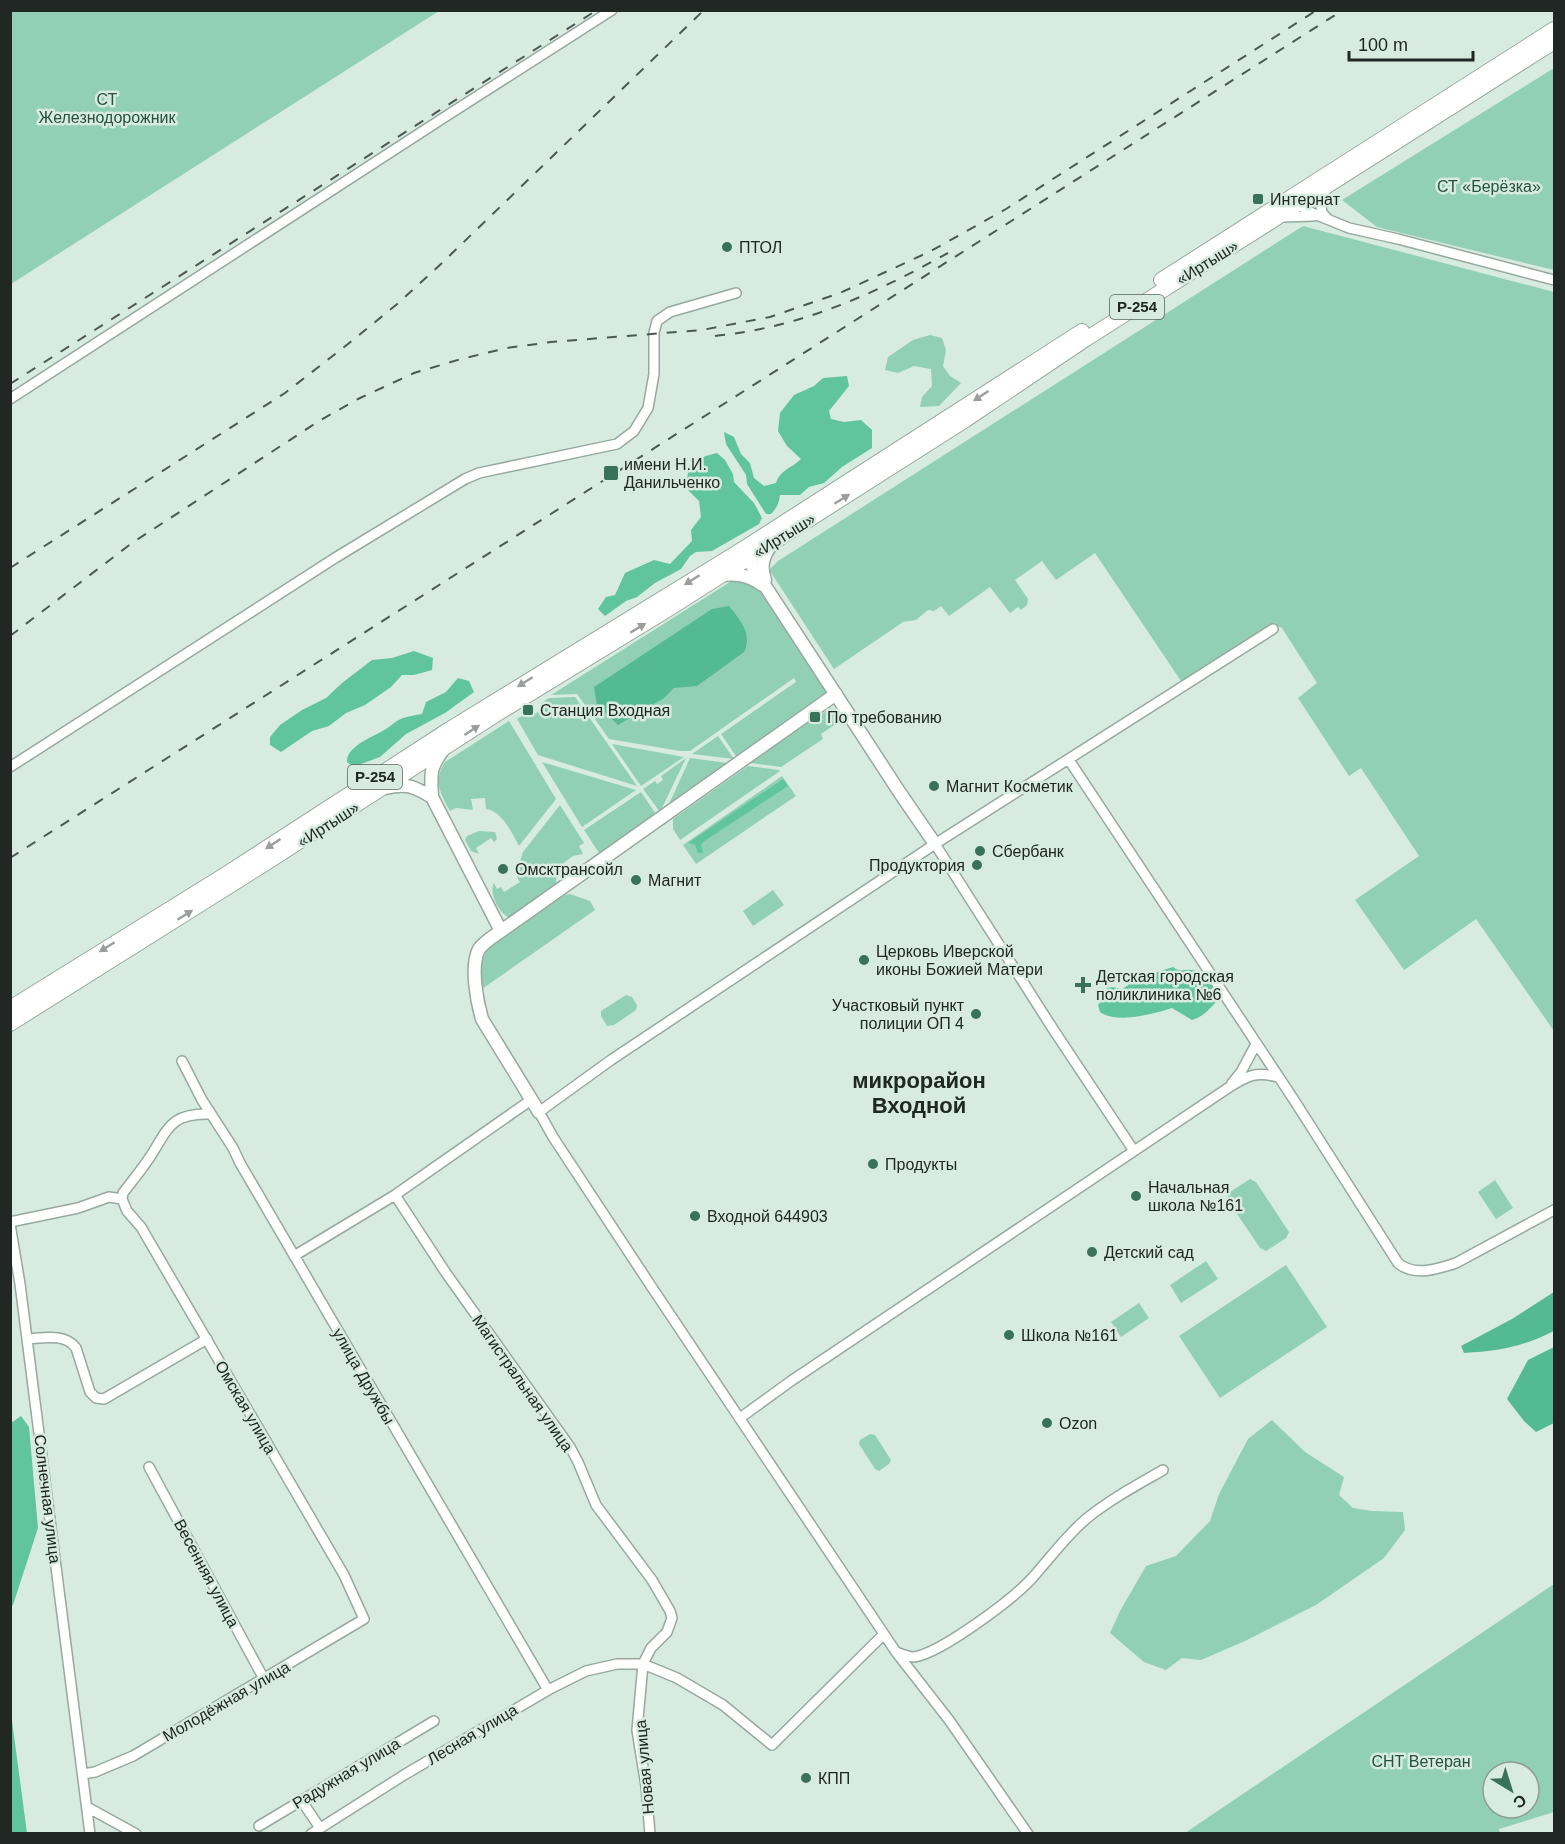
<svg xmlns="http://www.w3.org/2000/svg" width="1565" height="1844" font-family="Helvetica,sans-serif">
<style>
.green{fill:#91d0b4;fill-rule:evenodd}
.forest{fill:#60c59d}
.water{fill:#54ba93}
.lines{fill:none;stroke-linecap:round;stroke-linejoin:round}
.street-casing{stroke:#96a9a0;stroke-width:12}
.secondary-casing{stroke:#96a9a0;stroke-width:15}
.primary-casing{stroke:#96a9a0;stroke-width:16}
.street{stroke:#fff;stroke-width:9}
.secondary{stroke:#fff;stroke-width:12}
.primary{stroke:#fff;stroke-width:14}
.rail{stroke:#4d5753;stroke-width:2;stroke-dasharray:10 10;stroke-linecap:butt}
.oneway{fill:#9b9e9c}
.poi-dot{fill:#38725a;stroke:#d7ebe1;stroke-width:2}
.labels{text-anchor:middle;stroke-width:5;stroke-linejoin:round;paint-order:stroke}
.shield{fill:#d7ebe1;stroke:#57625d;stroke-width:1.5}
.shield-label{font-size:15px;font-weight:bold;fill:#202724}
.park-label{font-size:16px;fill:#265140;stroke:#d7ebe1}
.poi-label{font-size:16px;fill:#202724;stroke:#d7ebe1;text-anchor:start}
.street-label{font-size:16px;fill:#202724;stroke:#d7ebe1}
.district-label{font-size:22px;font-weight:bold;fill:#202724;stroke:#d7ebe1}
</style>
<rect width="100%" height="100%" fill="#d7ebe1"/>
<!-- green -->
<path class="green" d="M11,10H439V11L11,284Z
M1554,68V270L1377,227L1342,200Z
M1303,226L1554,292V1031L1476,919L1404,970L1355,900L1419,856L1361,768L1349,776L1298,698L1317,683L1282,628L1276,625L1263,631L1181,681L1095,553L1056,580L1042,561L1015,580L1028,599L1027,605L1021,610L1018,607L1010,613L990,587L949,616L941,606L934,611L928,610L916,620L903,622L834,669L770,571L771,568L778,561Z
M930,335L942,338L946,350L943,366L950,376L961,383L939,406L920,407L922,397L932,386L931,369L914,366L898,373L885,370L888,357L913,340Z
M740,581L750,584L760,591L827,689L823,698L794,715L782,724L775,734L738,759L721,734L796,682L794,678L690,751H680L609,739L577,694L551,695L730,582Z
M575,697L637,786L538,755L517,719L525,714L528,718L543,709L540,704L549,698Z
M829,708L840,709L846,717L821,734L823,739L781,767L751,763L811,720L816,719L820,722L823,719L820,716Z
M509,721L556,799L519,846C512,833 502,811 486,809L485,798L471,799L473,810L456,808L450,811C440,793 433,781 445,762Z
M718,736L734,759L692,754Z
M612,744L684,757L641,786Z
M686,758L660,812L643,789L655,781L657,784L663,780L661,776Z
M690,758L735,764L665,813Z
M542,762L636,790L582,827Z
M748,766L779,770L780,771L680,840L673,829V819Z
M782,776L796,796L696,864L683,845Z
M641,792L658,817L601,856L584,830Z
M560,805L584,843L579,846L583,854L573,856L558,867L556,881L559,887L515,917C510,917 508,918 505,915C497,909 489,891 494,883L497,889L501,887L504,892L520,882L517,877L519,874L514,868L519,865L523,852Z
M479,831L495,832L497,839L494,842L491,838L476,848L479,854L471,851L465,840L467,836Z
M773,890L784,905L753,926L743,911Z
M570,894L590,901L595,910L482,989L481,966L487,949L564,895Z
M626,995L632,997L637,1005L636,1010L614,1025L607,1026L601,1016V1011Z
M1250,1179L1256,1182L1289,1232L1286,1238L1266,1251L1260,1248L1227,1199L1230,1192Z
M1495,1180L1513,1208L1496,1219L1478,1192Z
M1206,1261L1218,1279L1181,1303L1170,1285Z
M1286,1265L1327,1327L1220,1398L1179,1336Z
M1139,1303L1149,1318L1121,1337L1111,1322Z
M1272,1420L1305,1452L1344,1477L1339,1495L1353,1508L1372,1511L1403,1512L1405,1530L1384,1558L1316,1605L1245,1641L1201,1660L1182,1658L1166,1670L1144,1662L1110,1633L1120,1611L1146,1566L1176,1556L1210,1521L1219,1494L1248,1439Z
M870,1434L875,1435L891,1460L889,1464L879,1471L875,1469L859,1444L860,1440Z
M1554,1584V1812L1499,1829L1500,1833H1185ZM1493,1772H1529V1808H1493Z"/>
<!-- forest -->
<path class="forest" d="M847,376L849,386L829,411L831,419L844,422L861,420L872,430V448L842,467L824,483L809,487L800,495H780C779,503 777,508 771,514H766L747,484L746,475L726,444L724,432L734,437L741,454L750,463L754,478L764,486L776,483C780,470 792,468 801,459L787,446L778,431L780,413L794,395L814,386L823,378Z
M717,453L725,460L733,474L734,482L754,503L762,518L759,524L712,551L696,552L690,556L681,569L655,583L637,597L626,601L605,616L598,609L606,597L615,595L625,573L654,560L670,564L692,541L691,530L701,517L699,501L687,489C686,465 694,458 717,453Z
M414,651L433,658L432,670L414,675H402L391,687L365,705L346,713L329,726L312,731L281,752L270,745V737L280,725L302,710L326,698L342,683L372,660L392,658Z
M458,678L469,681L474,692L445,713L406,734L380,757L353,767L347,762C346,746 375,736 386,729C392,725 397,720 403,718C409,716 416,715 422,714L426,702L446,692Z
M783,779L788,786L709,838L701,844L703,853H698L695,845L688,843Z
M1173,967C1181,973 1183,969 1191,970C1206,970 1225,990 1215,1003C1208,1011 1202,1017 1192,1020L1172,1008C1154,1014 1116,1024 1100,1012L1098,1005L1104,997L1107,988L1112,987L1122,989L1135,981L1148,975Z
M21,1416L29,1427L38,1528L13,1605L11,1607V1423Z
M10,1713H11L27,1833H11Z"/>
<!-- water -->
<path class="water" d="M729,606C740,620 753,634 744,652L697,686L674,688L664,698L618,725L597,705L594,687L712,609Z
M1554,1292V1331C1522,1347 1500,1351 1464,1353L1461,1346L1512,1319Z
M1554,1347V1423L1536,1432L1524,1421L1507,1399L1528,1360Z"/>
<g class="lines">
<!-- street casing -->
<g class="street-casing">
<path id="street" d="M1299,200L1305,209L1312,213L1349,228L1398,239L1554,280
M1283,217L1314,216
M1327,218L1322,213L1320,199L1327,188
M10,399L451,113L612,10
M1069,760L1294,1100L1398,1263C1414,1277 1438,1269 1456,1263L1554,1210
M10,767L335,558L465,479L479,473L617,444L634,431L648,408L654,374V333L657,321L670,312L736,293
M935,844L1053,1029L1134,1151
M182,1061L202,1100L233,1148L240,1163L548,1690
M1232,1083L1241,1072L1256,1044
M395,1195L446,1273L570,1447L578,1462L596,1505L652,1580L670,1611L672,1618L667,1632L651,1648L643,1664L637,1730L646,1786L650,1834
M122,1199L123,1193C133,1180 143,1168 152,1154C169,1126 173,1113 210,1114
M10,1222L78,1208L109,1197L122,1199
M10,1224L20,1284L90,1834
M294,1256L395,1195L531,1100
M27,1339C44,1338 65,1333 76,1348L90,1392L96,1398L104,1399L207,1339
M740,1418L791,1381L1228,1088C1247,1076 1255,1071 1278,1077
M149,1467L264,1679
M896,1652C902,1654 908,1657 914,1657C941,1653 1015,1598 1034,1576C1051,1557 1066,1536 1086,1519C1109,1500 1137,1485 1163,1470
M83,1774L95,1772L133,1756L364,1619L344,1575L141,1227L127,1211L122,1199
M301,1800L320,1828
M87,1807L136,1834
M259,1826L434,1721
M311,1834L404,1775L548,1690L586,1671L617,1664H643L677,1678L723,1705L772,1745L884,1634
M1028,1834L949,1720L896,1652L651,1286L553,1137L539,1112L611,1060L935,844L1273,629"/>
</g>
<!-- secondary casing -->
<g class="secondary-casing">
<path id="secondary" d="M743,552L900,793L935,844
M722,575C737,573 750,575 762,585
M765,580C760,565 763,556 772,544
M443,750C429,769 431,774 432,797L501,931
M385,788C407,783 413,786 432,797
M539,1112L482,1019C477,1002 470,966 479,949C484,942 494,936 501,931L836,694"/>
</g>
<!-- primary casing -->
<g class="primary-casing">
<path id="primary" d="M1161,280L1554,29
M10,1008L226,874L448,730L741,550L1082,331
M10,1024L263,865L497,714L672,607L967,419L1086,339L1554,42"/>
</g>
<!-- street -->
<use href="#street" class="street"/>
<!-- secondary -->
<use href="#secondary" class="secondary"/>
<!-- primary -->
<use href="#primary" class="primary"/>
<!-- rail -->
<path class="rail" d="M715,336C802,327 872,295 948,253
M10,384L597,10
M10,568L285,393L348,344L396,305L442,263L704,10
M10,636L132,543L319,421L358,399L414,373L461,359L507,348L551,342L702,330L770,317L840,293L931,251L1006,209L1317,10
M10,858L1343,10"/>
</g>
<!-- one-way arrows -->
<defs><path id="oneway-solid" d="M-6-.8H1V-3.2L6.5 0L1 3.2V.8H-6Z" transform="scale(1.5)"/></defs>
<g class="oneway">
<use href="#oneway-solid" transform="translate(981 396) rotate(147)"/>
<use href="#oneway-solid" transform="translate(842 499) rotate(-32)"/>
<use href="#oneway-solid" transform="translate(692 580) rotate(148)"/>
<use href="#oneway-solid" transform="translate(638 628) rotate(-31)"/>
<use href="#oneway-solid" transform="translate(525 682) rotate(148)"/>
<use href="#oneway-solid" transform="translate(472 730) rotate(-33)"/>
<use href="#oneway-solid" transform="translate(273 844) rotate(147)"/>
<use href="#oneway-solid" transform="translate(185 915) rotate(-32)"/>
<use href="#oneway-solid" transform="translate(107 947) rotate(148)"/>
</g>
<!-- markers -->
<g class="poi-dot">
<rect x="1252" y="193" width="12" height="12" rx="3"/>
<circle cx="727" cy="247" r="6"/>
<rect x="603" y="465" width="16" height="16" rx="3"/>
<rect x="522" y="704" width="12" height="12" rx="3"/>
<rect x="809" y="711" width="12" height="12" rx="3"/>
<circle cx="934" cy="786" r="6"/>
<circle cx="980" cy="851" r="6"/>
<circle cx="977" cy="865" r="6"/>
<circle cx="503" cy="869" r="6"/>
<circle cx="636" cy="880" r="6"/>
<circle cx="864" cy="960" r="6"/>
<path d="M1080 976h6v6h6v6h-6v6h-6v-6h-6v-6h6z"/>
<circle cx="976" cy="1014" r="6"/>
<circle cx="873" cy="1164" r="6"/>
<circle cx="1136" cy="1196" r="6"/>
<circle cx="695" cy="1216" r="6"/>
<circle cx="1092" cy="1252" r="6"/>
<circle cx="1009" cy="1335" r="6"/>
<circle cx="1047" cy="1423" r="6"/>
<circle cx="806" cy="1778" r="6"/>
</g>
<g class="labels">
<!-- shield labels -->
<g class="shield">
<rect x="1110" y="295" width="54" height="24" rx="4.5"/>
<rect x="348" y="765" width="54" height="24" rx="4.5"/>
</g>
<g class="shield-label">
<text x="1137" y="312">Р-254</text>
<text x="375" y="782">Р-254</text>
</g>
<!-- park labels -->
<g class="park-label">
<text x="107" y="105">СТ<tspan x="107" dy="18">Железнодорожник</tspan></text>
<text x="1489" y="192">СТ «Берёзка»</text>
<text x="1421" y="1767">СНТ Ветеран</text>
</g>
<!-- poi labels -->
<g class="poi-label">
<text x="1270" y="205">Интернат</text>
<text x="739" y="253">ПТОЛ</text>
<text x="624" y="470">имени Н.И.<tspan x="624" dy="18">Данильченко</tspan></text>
<text x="540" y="716">Станция Входная</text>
<text x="827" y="723">По требованию</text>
<text x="946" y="792">Магнит Косметик</text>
<text x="992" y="857">Сбербанк</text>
<text x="965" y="871" text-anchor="end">Продуктория</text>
<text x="515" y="875">Омсктрансойл</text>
<text x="648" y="886">Магнит</text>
<text x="876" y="957">Церковь Иверской<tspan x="876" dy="18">иконы Божией Матери</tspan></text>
<text x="1096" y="982">Детская городская<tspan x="1096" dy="18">поликлиника №6</tspan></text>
<text x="964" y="1011" text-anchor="end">Участковый пункт<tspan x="964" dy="18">полиции ОП 4</tspan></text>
<text x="885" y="1170">Продукты</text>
<text x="1148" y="1193">Начальная<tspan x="1148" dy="18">школа №161</tspan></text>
<text x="707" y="1222">Входной 644903</text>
<text x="1104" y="1258">Детский сад</text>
<text x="1021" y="1341">Школа №161</text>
<text x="1059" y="1429">Ozon</text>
<text x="818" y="1784">КПП</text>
</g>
<!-- street labels -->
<g class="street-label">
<text transform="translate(1207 262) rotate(-32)" y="6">«Иртыш»</text>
<text transform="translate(784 535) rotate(-32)" y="6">«Иртыш»</text>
<text transform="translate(328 824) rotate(-33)" y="6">«Иртыш»</text>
<text transform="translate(364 1376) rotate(60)" y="6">улица Дружбы</text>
<text transform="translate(523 1383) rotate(55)" y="6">Магистральная улица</text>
<text transform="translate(246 1407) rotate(60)" y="6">Омская улица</text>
<text transform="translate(48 1499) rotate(83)" y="6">Солнечная улица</text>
<text transform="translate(207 1573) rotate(62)" y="6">Весенняя улица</text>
<text transform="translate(226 1701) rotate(-30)" y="6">Молодёжная улица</text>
<text transform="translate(472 1734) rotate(-31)" y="6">Лесная улица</text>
<text transform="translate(644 1767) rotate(-95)" y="6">Новая улица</text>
<text transform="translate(346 1773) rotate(-31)" y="6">Радужная улица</text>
</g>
<!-- district labels -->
<g class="district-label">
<text x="919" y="1088">микрорайон<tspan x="919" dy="25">Входной</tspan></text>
</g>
</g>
<!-- border -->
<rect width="1565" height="1844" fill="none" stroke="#202724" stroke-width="24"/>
<!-- north arrow -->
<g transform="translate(1511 1790) rotate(142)"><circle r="28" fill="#d7ebe1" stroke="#8e9d95" stroke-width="1.5"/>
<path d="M0-4.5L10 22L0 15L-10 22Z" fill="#38725a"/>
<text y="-9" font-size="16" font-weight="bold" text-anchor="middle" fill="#202724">С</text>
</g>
<!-- scale -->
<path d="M1349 51v9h124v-9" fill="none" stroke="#202724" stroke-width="3"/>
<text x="1358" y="51" font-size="18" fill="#202724" stroke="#d7ebe1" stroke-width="4.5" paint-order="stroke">100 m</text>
</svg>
